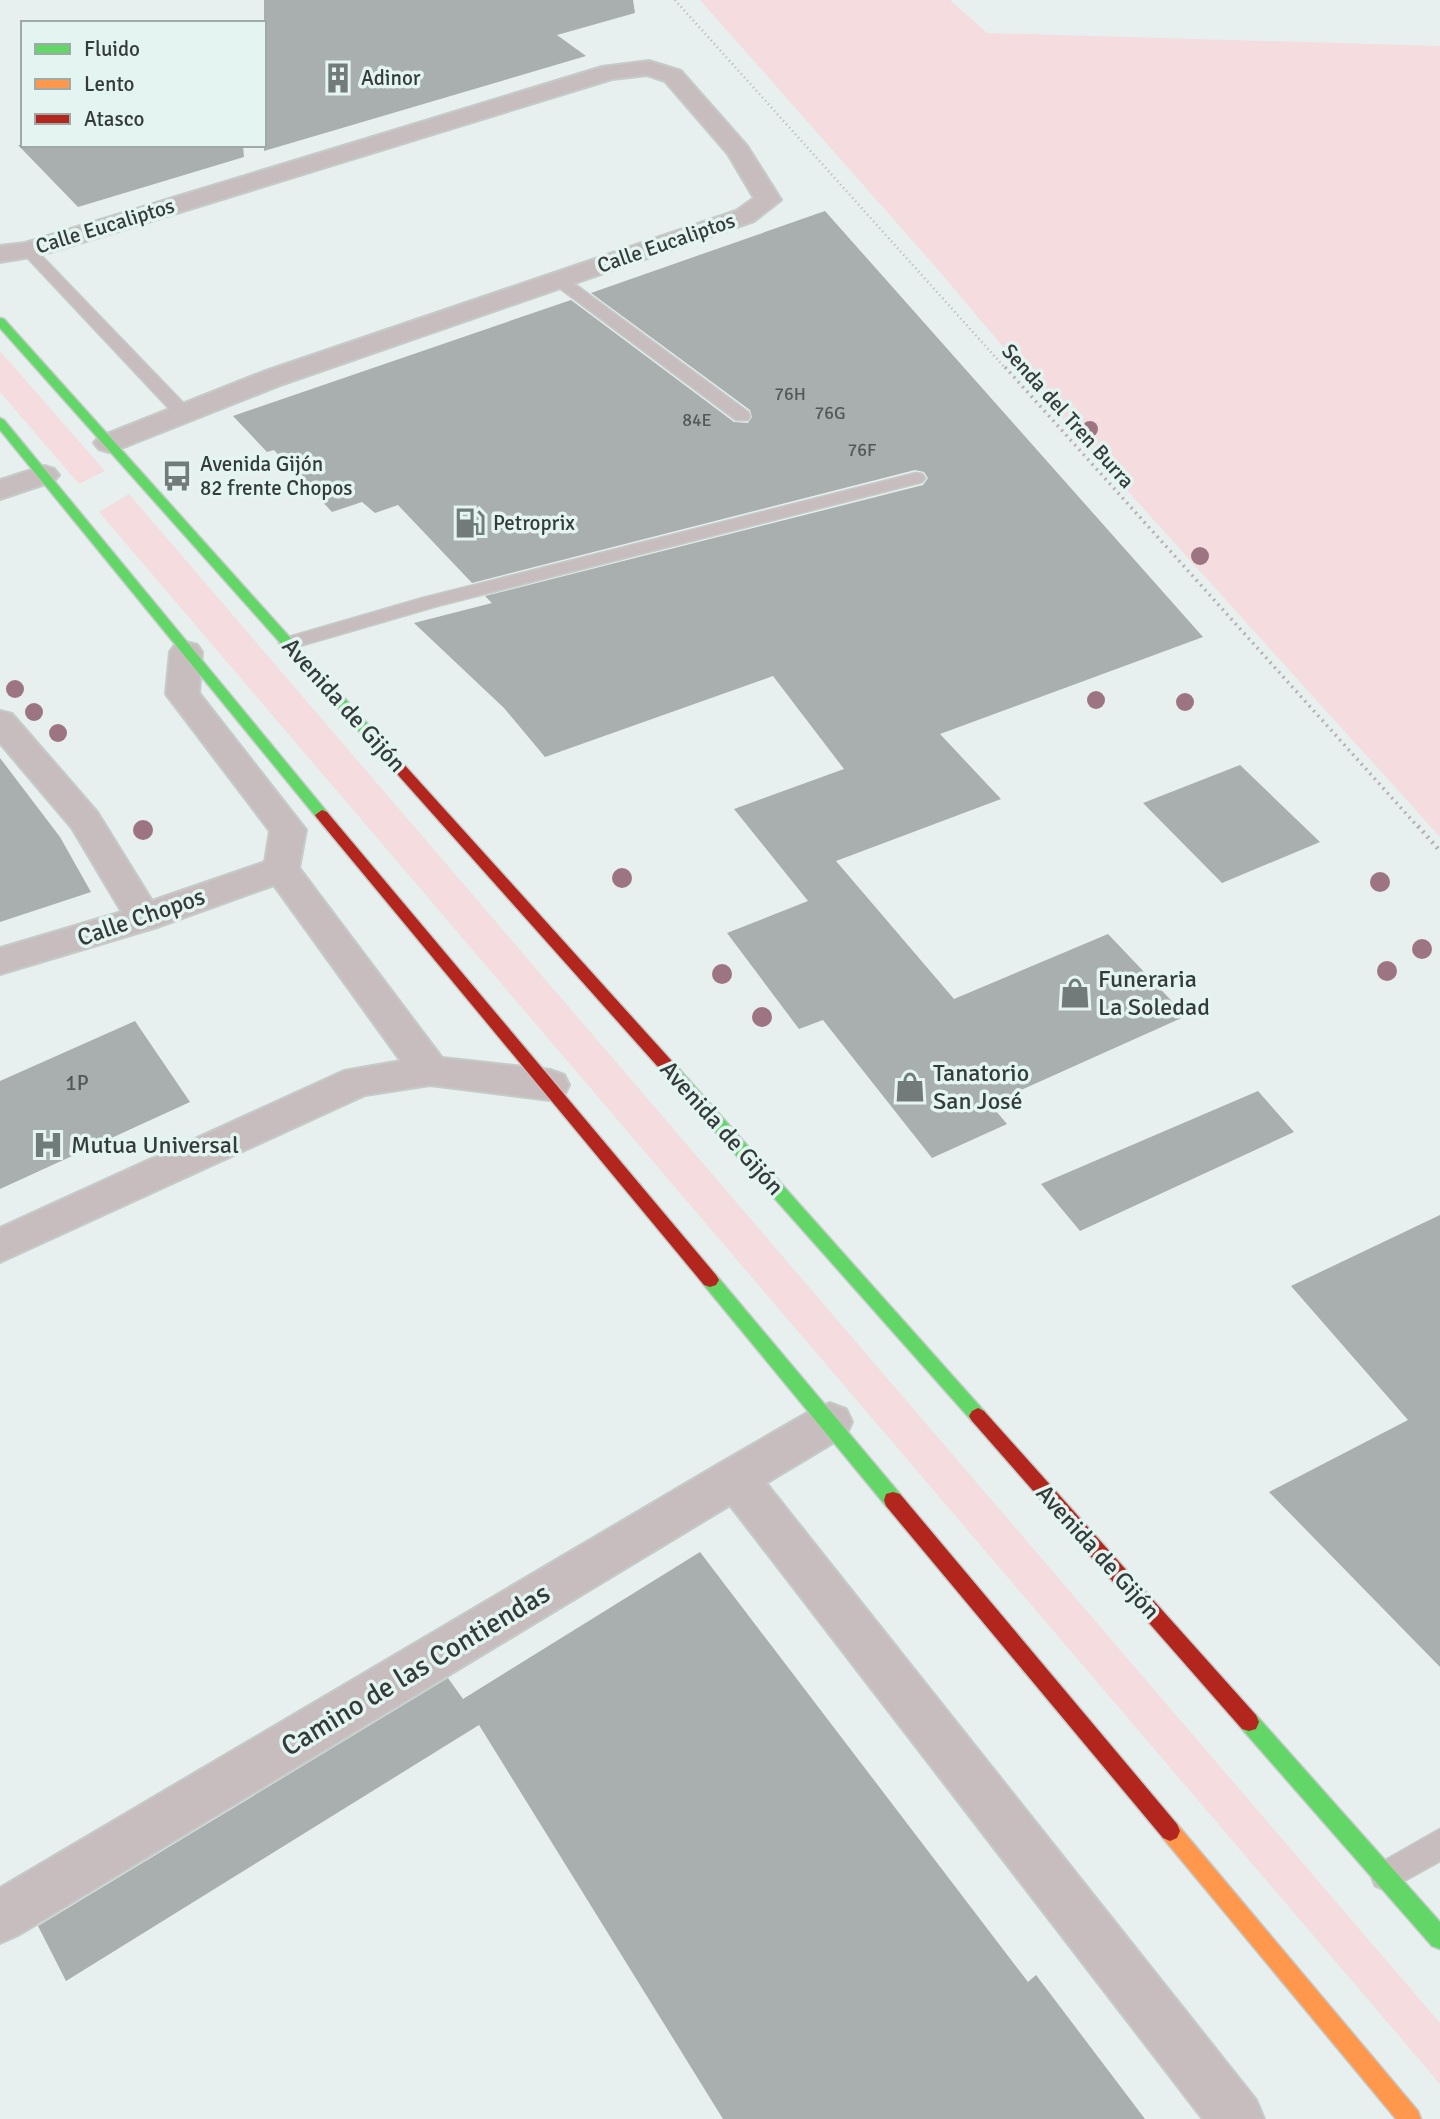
<svg xmlns="http://www.w3.org/2000/svg" width="1440" height="2119" font-family="Signika,sans-serif">
<style>
.green{fill:#f4dcdf}
.building{fill:#a8afae}
.lines{fill:none;stroke-linecap:round;stroke-linejoin:round}
.lane-casing{stroke:#c4cbc9;stroke-width:3}
.street-casing{stroke:#c4cbc9;stroke-width:4}
.fast-casing{stroke:#c4cbc9;stroke-width:3}
.slow-casing{stroke:#c4cbc9;stroke-width:3}
.jam-casing{stroke:#c4cbc9;stroke-width:3}
.path-far2{stroke:#b5b0b1;stroke-width:2.5;stroke-dasharray:1 3.5;stroke-linecap:butt}
.path-far1{stroke:#b5b0b1;stroke-width:3.5;stroke-dasharray:2 4.5;stroke-linecap:butt}
.path{stroke:#b5b0b1;stroke-width:4.5;stroke-dasharray:2 5;stroke-linecap:butt}
.lane{fill:#c8bdbe;fill-rule:evenodd}
.street{fill:#c8bdbe;fill-rule:evenodd}
.fast{fill:#63d668;fill-rule:evenodd}
.slow{fill:#ff974d;fill-rule:evenodd}
.jam{fill:#b3261e;fill-rule:evenodd}
.tree{fill:#9d7582}
.labels{text-anchor:middle;stroke-width:7;stroke-linejoin:round;paint-order:stroke}
.far-number-label{font-size:18px;fill:#525858}
.far-poi-label{font-size:21px;fill:#353b3b;stroke:#e3f4f1;text-anchor:start}
.far-street-label{font-size:21px;fill:#353b3b;stroke:#e3f4f1}
.number-label{font-size:21px;fill:#525858}
.street-label{font-size:24px;fill:#353b3b;stroke:#e3f4f1}
.poi-label{font-size:24px;fill:#353b3b;stroke:#e3f4f1;text-anchor:start}
.near-street-label{font-size:28px;fill:#353b3b;stroke:#e3f4f1}
</style>
<rect width="100%" height="100%" fill="#e7f0ee"/>
<!-- green -->
<path class="green" d="M700,0H950L987,33L1440,46V837L1077,435L940,272Z
M0,351L105,471L79,484L0,392Z
M129,494L1440,2023V2084L99,512Z"/>
<!-- building -->
<path class="building" d="M264,0H633L635,13L557,35L586,56L264,151Z
M18,145H243L244,157L78,207Z
M825,211L1203,637L940,734L1001,799L836,861L954,999L1108,934L1186,1016L990,1104L1007,1124L932,1158L823,1020L799,1029L727,933L808,901L734,809L844,769L773,676L545,757L504,708L414,623L492,603L485,596L923,485L928,478L924,472L915,470L472,583L398,505L375,513L362,502L332,512L274,450L267,452L233,416L571,300L734,422L748,423L752,417L750,410L591,293Z
M0,758L60,837L91,892L0,922Z
M1240,765L1320,842L1222,883L1143,803Z
M135,1021L190,1102L0,1189V1081Z
M1258,1091L1294,1132L1080,1231L1041,1184Z
M1440,1215V1667L1269,1492L1408,1420L1291,1286Z
M700,1552L1028,1982L1036,1975L1145,2119H723L479,1725L66,1981L38,1926L448,1678L463,1699Z"/>
<g class="lines">
<!-- lane casing -->
<g class="lane-casing">
<path id="lane" d="M28,245L33,247L189,409L191,413L189,417H177L23,253L20,250Z
M559,275L565,277L748,412L750,416L748,420H736L553,283L551,280L553,277Z
M916,473L922,474L925,478L922,482L437,606L289,649L279,643L282,639L423,598Z
M1440,1829V1861L1386,1891L1375,1886L1371,1876L1375,1866Z"/>
</g>
<!-- street casing -->
<g class="street-casing">
<path id="street" d="M649,61L681,71L747,146L781,200L754,221L283,384L119,449L109,452L99,449L94,443L99,437L263,372L736,211L754,198L728,154L665,81L647,75L612,79L37,256L0,262V246L25,243L602,67Z
M44,466L54,469L59,475L54,481L0,499V480Z
M186,642L197,645L202,652L199,693L306,830L299,868L442,1058L550,1070L564,1075L569,1085L564,1095L550,1100L430,1085L365,1095L0,1262V1228L344,1071L401,1061L274,885L157,927L0,974V948L122,912L72,828L0,743V711L12,714L97,812L152,901L265,862L270,831L166,694L170,652L175,645Z
M830,1403L846,1409L852,1422L846,1435L766,1483L1256,2100L1264,2119H1203L730,1505L18,1935L0,1943V1888L719,1464L814,1409Z"/>
</g>
<!-- fast casing -->
<g class="fast-casing">
<path id="fast" d="M0,318L4,319L400,760L402,763L400,766H390L0,328Z
M0,418L4,420L327,812L329,815L327,818H317L0,430Z
M673,1067L679,1069L984,1411L987,1416L984,1421L978,1424L972,1421L667,1077L665,1073Z
M710,1273L716,1275L900,1494L902,1500L900,1506L893,1508L886,1506L704,1285L701,1280L704,1275Z
M1249,1713L1256,1715L1440,1922V1949L1432,1946L1242,1729L1239,1722L1242,1715Z"/>
</g>
<!-- slow casing -->
<g class="slow-casing">
<path id="slow" d="M1170,1821L1177,1824L1418,2111L1421,2119H1396L1163,1838L1160,1831L1163,1824Z"/>
</g>
<!-- jam casing -->
<g class="jam-casing">
<path id="jam" d="M395,758L400,760L679,1069L681,1073L679,1077H667L390,766L388,763L390,760Z
M322,810L327,812L716,1275L719,1280L716,1285L710,1287L704,1285L317,818L315,815Z
M978,1408L984,1411L1256,1715L1259,1722L1256,1729L1249,1731L1242,1729L972,1421L969,1416L972,1411Z
M893,1492L900,1494L1177,1824L1180,1831L1177,1838L1170,1841L1163,1838L886,1506L884,1500L886,1494Z"/>
</g>
<!-- path-far2 -->
<path class="path-far2" d="M675,0L1006,369"/>
<!-- path-far1 -->
<path class="path-far1" d="M1005,367L1419,828"/>
<!-- path -->
<path class="path" d="M1418,826L1440,851"/>
<!-- lane -->
<use href="#lane" class="lane"/>
<!-- street -->
<use href="#street" class="street"/>
<!-- fast -->
<use href="#fast" class="fast"/>
<!-- slow -->
<use href="#slow" class="slow"/>
<!-- jam -->
<use href="#jam" class="jam"/>
</g>
<!-- trees -->
<g class="tree">
<circle cx="1090" cy="429" r="8"/>
<circle cx="1200" cy="556" r="9"/>
<circle cx="15" cy="689" r="9"/>
<circle cx="1096" cy="700" r="9"/>
<circle cx="1185" cy="702" r="9"/>
<circle cx="34" cy="712" r="9"/>
<circle cx="58" cy="733" r="9"/>
<circle cx="143" cy="830" r="10"/>
<circle cx="622" cy="878" r="10"/>
<circle cx="1380" cy="882" r="10"/>
<circle cx="1422" cy="949" r="10"/>
<circle cx="1387" cy="971" r="10"/>
<circle cx="722" cy="974" r="10"/>
<circle cx="762" cy="1017" r="10"/>
</g>
<!-- icons -->
<defs>
<g id="building-bare" transform="scale(2.415)"><path d="M-4-6H4V6H1V3H-1V6H-4ZM-2.5-4.3h1.7v1.8h-1.7ZM.8-4.3h1.7v1.8H.8ZM-2.5-1h1.7V.8h-1.7ZM.8-1h1.7V.8H.8Z" fill="#737a7a" stroke="#e3f4f1" stroke-width="2.5" paint-order="stroke"/></g>
<g id="bus-bare" transform="scale(2.415)"><path d="M-5-6H5V4H4V6H2V4H-2V6H-4V4H-5ZM-3.5-4V0h7V-4ZM-3.5 1.2v1.5H-2V1.2ZM2 1.2v1.5H3.5V1.2Z" fill="#737a7a" stroke="#e3f4f1" stroke-width="2.5" paint-order="stroke"/></g>
<g id="fuel-bare" transform="scale(2.415)"><path d="M-5.5-6h7V0h2V4h1.3V-2.5L3-4.5l.8-.8L6-3V5H2.5V1h-1V6h-7ZM-4.2-4.7v3.2H.2V-4.7Z" fill="#737a7a" stroke="#e3f4f1" stroke-width="2.5" paint-order="stroke"/></g>
<g id="shop-bare" transform="scale(2.415)"><path d="M-5-2.5h2.3a2.7 3.5 0 0 1 5.4 0H5L5.5 6h-11ZM-1.5-2.5h3a1.5 2.3 0 0 0-3 0Z" fill="#737a7a" stroke="#e3f4f1" stroke-width="2.5" paint-order="stroke"/></g>
<g id="hospital-bare" transform="scale(2.415)"><path d="M-5-5h3v3.5h4V-5h3V5h-3V1.5h-4V5h-3Z" fill="#737a7a" stroke="#e3f4f1" stroke-width="2.5" paint-order="stroke"/></g>
</defs>
<g fill-rule="evenodd">
<use href="#building-bare" x="338" y="78"/>
<use href="#bus-bare" x="177" y="476"/>
<use href="#fuel-bare" x="470" y="523"/>
<use href="#shop-bare" x="1075" y="993"/>
<use href="#shop-bare" x="910" y="1087"/>
<use href="#hospital-bare" x="48" y="1145"/>
</g>
<g class="labels">
<!-- far-number labels -->
<g class="far-number-label">
<text x="790" y="400">76H</text>
<text x="830" y="419">76G</text>
<text x="697" y="426">84E</text>
<text x="862" y="456">76F</text>
</g>
<!-- far-poi labels -->
<g class="far-poi-label">
<text x="361" y="85">Adinor</text>
<text x="200" y="471">Avenida Gijón<tspan x="200" dy="24">82 frente Chopos</tspan></text>
<text x="493" y="530">Petroprix</text>
</g>
<!-- far-street labels -->
<g class="far-street-label">
<text transform="translate(105 226) rotate(-17)" y="7">Calle Eucaliptos</text>
<text transform="translate(666 243) rotate(-19)" y="7">Calle Eucaliptos</text>
<text transform="translate(1068 416) rotate(48)" y="7">Senda del Tren Burra</text>
</g>
<!-- number labels -->
<g class="number-label">
<text x="77" y="1090">1P</text>
</g>
<!-- street labels -->
<g class="street-label">
<text transform="translate(344 705) rotate(48)" y="8">Avenida de Gijón</text>
<text transform="translate(141 917) rotate(-19)" y="8">Calle Chopos</text>
<text transform="translate(722 1128) rotate(48)" y="8">Avenida de Gijón</text>
<text transform="translate(1098 1552) rotate(48)" y="8">Avenida de Gijón</text>
</g>
<!-- poi labels -->
<g class="poi-label">
<text x="1098" y="987">Funeraria<tspan x="1098" dy="28">La Soledad</tspan></text>
<text x="933" y="1081">Tanatorio<tspan x="933" dy="28">San José</tspan></text>
<text x="71" y="1153">Mutua Universal</text>
</g>
<!-- near-street labels -->
<g class="near-street-label">
<text transform="translate(415 1669) rotate(-31)" y="10">Camino de las Contiendas</text>
</g>
</g>
<!-- legend -->
<rect x="21" y="21" width="245" height="126" fill="#e3f4f1" stroke="#9daaa8" stroke-width="2"/>
<rect x="35" y="44" width="35" height="10" fill="#63d668" stroke="#9daaa8" stroke-width="2"/>
<text x="84" y="56" font-size="21" fill="#353b3b">Fluido</text>
<rect x="35" y="79" width="35" height="10" fill="#ff974d" stroke="#9daaa8" stroke-width="2"/>
<text x="84" y="91" font-size="21" fill="#353b3b">Lento</text>
<rect x="35" y="114" width="35" height="10" fill="#b3261e" stroke="#9daaa8" stroke-width="2"/>
<text x="84" y="126" font-size="21" fill="#353b3b">Atasco</text>
</svg>
